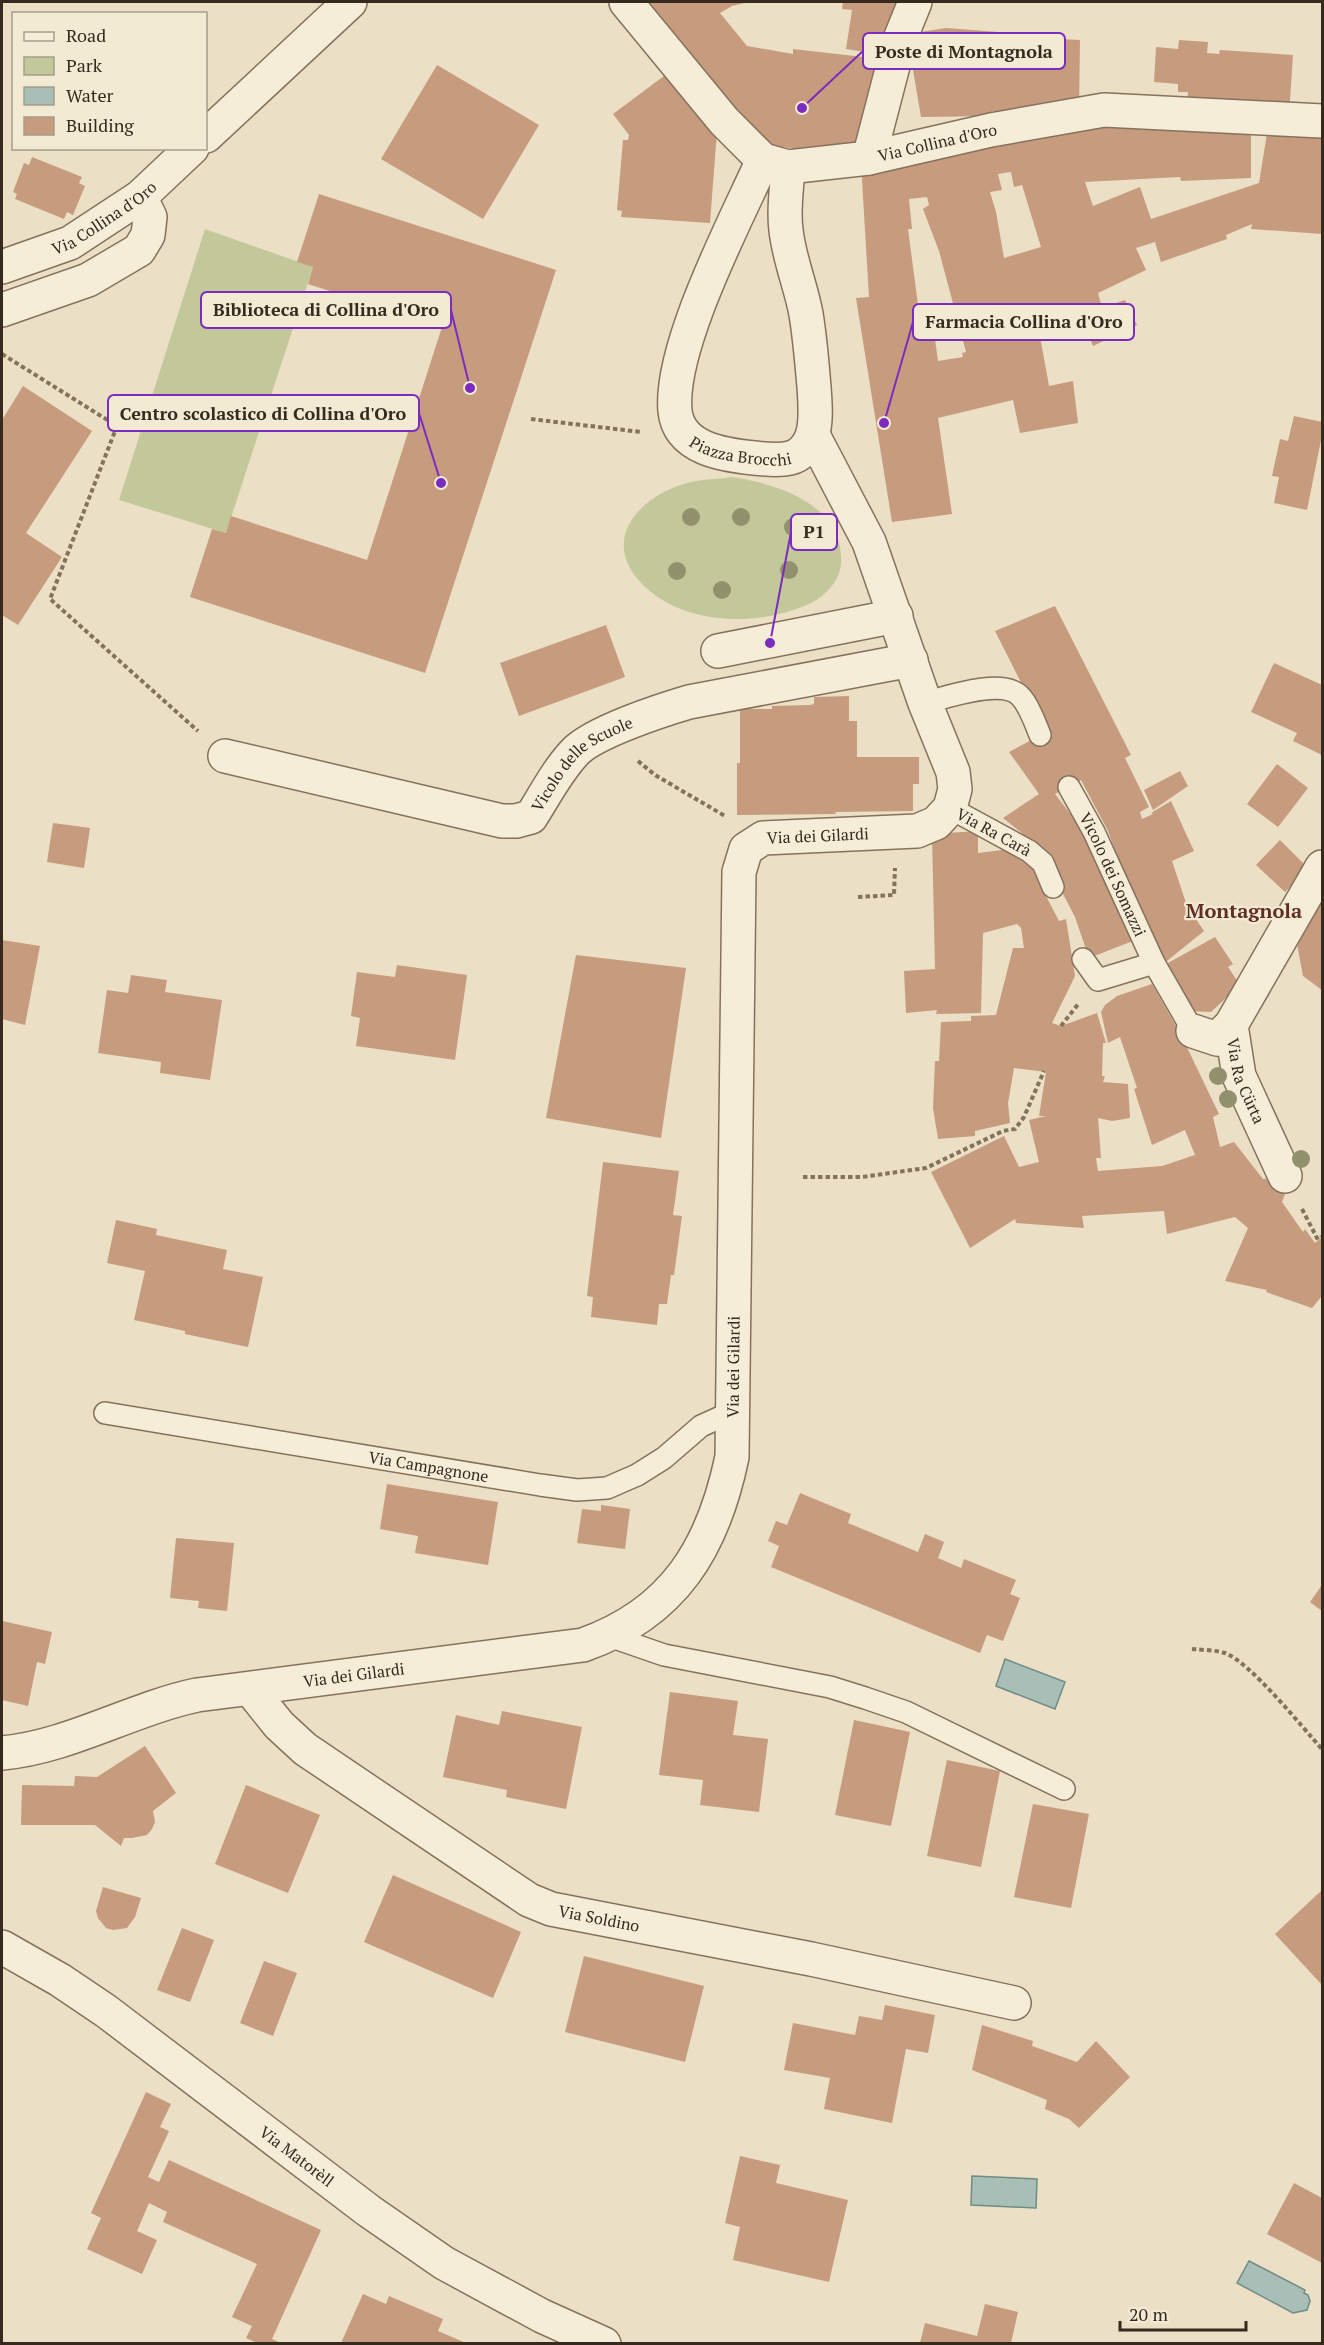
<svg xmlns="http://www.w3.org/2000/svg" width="1324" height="2345" font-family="'PT Serif',serif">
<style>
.green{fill:#c3c89a}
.water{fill:#a7bfb7;stroke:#6e8c85;stroke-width:1.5}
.building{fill:#c79b7e;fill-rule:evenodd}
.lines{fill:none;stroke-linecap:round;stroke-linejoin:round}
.service-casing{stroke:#85725c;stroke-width:24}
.minor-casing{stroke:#85725c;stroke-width:36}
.tertiary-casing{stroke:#85725c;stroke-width:36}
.path{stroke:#85725c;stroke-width:4;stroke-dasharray:4.5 3;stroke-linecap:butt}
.service{stroke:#f6edd8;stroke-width:21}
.minor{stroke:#f6edd8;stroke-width:33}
.tertiary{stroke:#f6edd8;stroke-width:33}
.tree{fill:#91916e}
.labels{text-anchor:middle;stroke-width:4.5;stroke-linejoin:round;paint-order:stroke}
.street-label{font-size:16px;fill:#362a1f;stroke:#f3ead4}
.quarter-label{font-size:20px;font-weight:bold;fill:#602e22;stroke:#f3ead4}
.leader{fill:none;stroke:#7b2cbf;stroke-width:2}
.callout-dot{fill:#7b2cbf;stroke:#f3ead4;stroke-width:2}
.callout{fill:#f3ead4;stroke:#7b2cbf;stroke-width:2}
.callout-label{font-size:18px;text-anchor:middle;font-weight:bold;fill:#362a1f}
</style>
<rect width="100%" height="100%" fill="#ebdfc5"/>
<!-- green -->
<path class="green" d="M205,229L313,267L226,533L119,500Z
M732,477C779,484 844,505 841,563C840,580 827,594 813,602C762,627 686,627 643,585C595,537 646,490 696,481C708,479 720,479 732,477Z"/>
<!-- water -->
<path class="water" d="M1005,1659L1065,1682L1055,1709L996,1686Z
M972,2176L1037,2179L1036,2208L971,2205Z
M1249,2261L1305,2290L1304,2293L1308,2295L1310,2301L1307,2310L1293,2313L1237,2283Z"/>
<!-- building -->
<path class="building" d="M639,2H749L732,6L720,13L747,46L793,54V49L881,59L854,152L774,147L734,124Z
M843,2H899L890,56L846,49L852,10L842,9Z
M946,28L998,32L997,36L1080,40L1079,110L992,111V116L921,117L907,34Z
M1179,40L1208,42L1207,53L1219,54L1220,50L1293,55L1289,115L1187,108L1188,92H1178V84L1154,82L1156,47L1178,49Z
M437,65L539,125L483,219L381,159Z
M668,73L717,131L710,223L621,217L622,211L617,210L623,140H628L629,135L613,114Z
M1063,124L1251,125V178L1181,181L1180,177L1085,182L1093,206L1140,187L1151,219L1259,183L1268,127L1322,132V234L1251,229L1252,224L1226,235L1227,239L1161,262L1155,242L1136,248L1146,270L1098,293L1102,308L1125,300L1137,325L1093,346L1088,334L1078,341L1073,330L1061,339L1047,315L1037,320L1049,386L1073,381L1078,423L1020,433L1013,400L938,418L952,514L892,522L856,298L869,297L861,163ZM1011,172L1014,187L1022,185L1041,247L1004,258L996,212L990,192L1002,190L998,174ZM927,197L929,205L923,209L939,251L966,352L962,353L963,357L938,361L934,332L922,335L908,229H912L909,199Z
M32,157L82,177L79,183L85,186L73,215L67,212L64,219L15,199L17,194L13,192L24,163L29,165Z
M319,194L556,270L425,673L190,597L212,529L226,533L231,516L367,560L442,327L308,284L313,267L297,262Z
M23,386L92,431L26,533L62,557L18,625L2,615V420Z
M1294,416L1322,422V435L1307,510L1274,503L1279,477L1272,476L1280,439L1288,441Z
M1055,606L1131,755L1125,758L1149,807L1140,812L1142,819L1153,814L1151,813L1171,801L1194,851L1172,861L1187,906L1204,931L1162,965L1145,933L1108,831L1081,780L1055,794L1075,820L1138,939L1089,958L1075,917L1038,846L1003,818L1039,794L1009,752L1046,732L995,631Z
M606,625L625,677L519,716L500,663Z
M1274,663L1322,685V755L1293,741L1297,733L1251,712Z
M849,696V721H857V757H919V784H913V811L835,812L836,814L737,815V763H740V709H772V706L810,705L814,704V697Z
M1277,764L1308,788L1278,827L1247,804Z
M1180,771L1188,786L1153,810L1144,790Z
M53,823L90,828L84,868L47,862Z
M978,831V853L1018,848L1047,890L1044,892L1059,921L1066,919L1075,976L1052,1023L1061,1026L1097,1013L1106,1043H1103L1102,1076H1105L1103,1082L1128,1084L1130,1118L1112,1121L1098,1118L1101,1158H1096L1098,1171L1162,1166L1195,1155L1185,1130L1152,1145L1134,1089L1137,1088L1120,1037L1108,1043L1101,1012L1105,1005L1117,996L1152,984L1182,1037L1219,1114L1213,1117L1220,1147L1234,1142L1263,1179L1274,1178L1286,1191L1282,1202L1303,1232L1305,1229L1315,1243L1321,1238L1319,1236L1322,1234V1296L1312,1308L1266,1292L1267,1290L1225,1281L1248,1228L1235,1217L1167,1234L1164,1211L1082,1216L1084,1228L1016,1223L1015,1219L970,1248L931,1172L1004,1136L1019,1167L1039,1162L1029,1120L1046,1116H1039L1046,1072L1014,1068L1008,1103L1010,1123L975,1131V1136L938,1139L933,1108L935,1061H939L941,1022L971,1021V1016L996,1015L1013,948H1024L1021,928L1017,924L983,933L981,1013L936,1014L937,1010L906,1013L904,971L935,969L932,834Z
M1280,840L1308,868L1285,892L1256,865Z
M1322,902V990L1303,976L1297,944Z
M1215,937L1233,964L1228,967L1240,985L1211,1012L1189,1011L1166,964Z
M2,940L40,946L25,1025L2,1019Z
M576,955L686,968L661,1138L546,1118Z
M397,965L467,975L455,1060L356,1046L360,1018L351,1016L357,972L395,977Z
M131,975L167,980L165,992L222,1000L210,1080L160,1073L161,1062L98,1053L107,990L128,993Z
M603,1162L679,1171L673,1215L682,1216L674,1275H671L667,1304H659L657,1325L591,1317L593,1297L587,1296Z
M116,1220L157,1229L156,1235L227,1250L223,1269L263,1277L248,1347L185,1334V1331L134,1320L145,1271L107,1263Z
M387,1484L498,1502L488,1565L415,1553L418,1536L380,1529Z
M800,1493L851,1514L848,1523L918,1552L925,1534L944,1542L938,1558L961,1568L964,1559L1016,1580L1010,1594L1020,1598L1003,1641L987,1635L980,1653L771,1567L779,1546L768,1541L776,1521L787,1525Z
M601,1505L630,1509L625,1549L577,1543L582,1509L601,1511Z
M176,1538L234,1543L227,1611L198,1608L199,1601L170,1598Z
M1322,1585V1611L1310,1602Z
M2,1621L52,1632L45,1664L37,1662L28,1706L2,1700Z
M670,1692L738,1701L733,1735L768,1739L759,1812L700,1805L703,1780L659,1775Z
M502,1711L582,1727L566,1809L506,1797L507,1790L443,1777L456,1715L499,1725Z
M854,1720L910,1732L891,1826L835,1815Z
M145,1746L176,1793L153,1811L155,1822L152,1829L147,1835L132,1838H124L121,1846L95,1825H21L22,1785L74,1786L75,1776L97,1777Z
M947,1760L1000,1771L981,1867L927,1856Z
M246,1785L320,1815L288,1893L215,1864Z
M1033,1804L1089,1814L1071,1908L1014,1897Z
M393,1875L521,1932L493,1998L364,1942Z
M103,1887L141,1898L135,1917L127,1928L113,1930L106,1928L98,1918L96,1911Z
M1322,1890V1985L1275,1934Z
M182,1928L214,1940L190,2002L157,1990Z
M584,1956L704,1986L685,2062L565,2032Z
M264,1961L297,1973L273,2036L240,2023Z
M885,2005L935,2015L928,2053L906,2049L892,2123L824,2109L830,2078L784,2070L793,2023L855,2035L859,2016L882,2020Z
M982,2025L1033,2041L1032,2046L1077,2062L1096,2041L1130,2077L1079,2128L1069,2119L1045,2109L1047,2100L972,2070Z
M146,2092L171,2104L160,2127L169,2131L148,2177L159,2182L169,2160L321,2230L272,2339L281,2343H257L246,2338L252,2326L232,2317L257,2264L163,2222L167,2212L149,2203L137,2231L157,2240L142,2274L87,2249L101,2218L91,2213Z
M740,2156L780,2165L776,2183L848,2200L829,2282L733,2260L740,2227L725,2223Z
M1294,2183L1322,2198V2263L1267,2234Z
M363,2294L386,2304L389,2296L443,2319L438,2331L466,2343H341Z
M985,2304L1018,2312L1011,2343H920L925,2323L977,2336Z"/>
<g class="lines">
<!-- service casing -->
<g class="service-casing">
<g id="service">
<path d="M925,703C947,697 1004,677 1021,697C1030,707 1035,723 1040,735"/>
<path id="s1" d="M1069,787L1094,832L1154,963"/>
<path id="s2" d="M950,808L1029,851L1043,863L1053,887"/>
<path d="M1083,959L1098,980L1154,963L1193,1031"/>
<path id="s3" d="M105,1413L540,1485L577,1490L607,1488L637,1475L664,1458L701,1426L734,1411"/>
<path d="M609,1636L664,1655L830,1687L865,1698L906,1712L1064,1789"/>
</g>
</g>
<!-- minor casing -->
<g class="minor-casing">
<g id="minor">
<path d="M869,158L900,39L915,2"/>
<path id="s4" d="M763,160C736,220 669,347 675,411C679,449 724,455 754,458C766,459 778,461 790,458C800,456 809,446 812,436C817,422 815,402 814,387C812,363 810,338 806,314C801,286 789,259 786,230C783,209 787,188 788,167"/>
<path d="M2,310L88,280L139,250L148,235L150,217L140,197"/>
<path d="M718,651L896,616"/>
<path id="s5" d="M225,756L502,821H516L531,817C545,795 557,771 575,752C594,732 662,710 689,702L911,660"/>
<path id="s6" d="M1231,1025L1239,1076L1285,1176"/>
<path d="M1193,1031L1217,1039L1231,1025L1322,867"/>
<path id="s7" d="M251,1690L279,1725L305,1749L529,1900L551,1909L811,1959L1014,2003"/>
<path id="s8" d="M2,1753C69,1747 131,1709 197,1695L583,1645C674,1613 713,1548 732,1457L739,872L746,849L763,838L917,831L936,823L950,808L955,789L953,772L925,703L869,542L813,435"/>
<path id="s9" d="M2,1947L60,1980L106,2011L369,2211L444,2263L542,2316L604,2344"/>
</g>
</g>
<!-- tertiary casing -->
<g class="tertiary-casing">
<g id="tertiary">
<path id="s10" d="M626,2L724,121L763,160L788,167L869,158L991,130L1104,110L1322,121"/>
<path d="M206,136L350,2"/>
<path id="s11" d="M2,267L70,243L140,197L192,148"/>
</g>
</g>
<!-- path -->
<path class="path" d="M2,354L117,426L50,599L198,731
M531,419L641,432
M638,761L655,775L725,816
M858,897L894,895L895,868
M1061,1026L1079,1003
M803,1177H862L926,1168L1003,1131L1015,1129L1024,1117L1044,1071
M1302,1209L1318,1240
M1192,1649C1202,1650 1215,1650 1225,1653C1250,1662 1302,1727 1322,1749"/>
<!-- service -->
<use href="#service" class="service"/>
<!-- minor -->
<use href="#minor" class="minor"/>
<!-- tertiary -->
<use href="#tertiary" class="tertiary"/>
</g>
<!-- trees -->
<g class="tree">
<circle cx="691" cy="517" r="9"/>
<circle cx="741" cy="517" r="9"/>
<circle cx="793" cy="527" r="9"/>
<circle cx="789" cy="570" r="9"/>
<circle cx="677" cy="571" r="9"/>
<circle cx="722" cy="590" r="9"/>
<circle cx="1218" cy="1076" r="9"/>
<circle cx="1228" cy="1099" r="9"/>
<circle cx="1301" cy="1159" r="9"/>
</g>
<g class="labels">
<!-- street labels -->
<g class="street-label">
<text dy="6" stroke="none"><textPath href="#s10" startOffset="387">Via Collina d'Oro</textPath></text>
<text dy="6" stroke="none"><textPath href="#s11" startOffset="114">Via Collina d'Oro</textPath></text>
<text dy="6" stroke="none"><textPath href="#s4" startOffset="354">Piazza Brocchi</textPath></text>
<text dy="6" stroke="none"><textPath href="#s5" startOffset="390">Vicolo delle Scuole</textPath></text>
<text dy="6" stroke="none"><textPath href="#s2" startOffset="50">Via Ra Carà</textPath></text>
<text dy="6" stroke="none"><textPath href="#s8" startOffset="1530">Via dei Gilardi</textPath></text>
<text dy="6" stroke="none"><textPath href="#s1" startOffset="98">Vicolo dei Somazzi</textPath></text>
<text dy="6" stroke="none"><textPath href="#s6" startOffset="58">Via Ra Cürta</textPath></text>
<text dy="6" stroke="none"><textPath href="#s8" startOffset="936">Via dei Gilardi</textPath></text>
<text dy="6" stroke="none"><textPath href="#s3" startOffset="328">Via Campagnone</textPath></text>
<text dy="6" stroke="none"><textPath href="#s8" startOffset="362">Via dei Gilardi</textPath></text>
<text dy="6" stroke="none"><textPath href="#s7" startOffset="423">Via Soldino</textPath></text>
<text dy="6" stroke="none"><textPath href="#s9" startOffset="362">Via Matorèll</textPath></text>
</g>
<!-- quarter labels -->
<g class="quarter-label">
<text x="1244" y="918">Montagnola</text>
</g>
</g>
<!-- callouts -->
<path class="leader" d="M802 108L863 51M470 388L451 310M884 423L913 322M441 483L419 413M770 643L791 532"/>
<g class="callout-dot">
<circle cx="802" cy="108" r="6"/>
<circle cx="470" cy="388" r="6"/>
<circle cx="884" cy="423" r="6"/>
<circle cx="441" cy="483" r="6"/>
<circle cx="770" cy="643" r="6"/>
</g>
<g class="callout">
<rect x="863" y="33" width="202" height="36" rx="6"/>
<rect x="201" y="292" width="250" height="36" rx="6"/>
<rect x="913" y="304" width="221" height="36" rx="6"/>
<rect x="108" y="395" width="311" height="36" rx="6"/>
<rect x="791" y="514" width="46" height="36" rx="6"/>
</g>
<g class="callout-label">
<text x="964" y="58">Poste di Montagnola</text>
<text x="326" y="316">Biblioteca di Collina d'Oro</text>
<text x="1024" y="328">Farmacia Collina d'Oro</text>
<text x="263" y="420">Centro scolastico di Collina d'Oro</text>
<text x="814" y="538">P1</text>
</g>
<!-- border -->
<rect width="1324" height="2345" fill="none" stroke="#362a1f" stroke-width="6"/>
<!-- legend -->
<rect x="12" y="12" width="195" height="138" fill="#f3ead4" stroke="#a79d8c" stroke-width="1.5"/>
<rect x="24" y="32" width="30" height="9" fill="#f6edd8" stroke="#a79d8c" stroke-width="1.5"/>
<text x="66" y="42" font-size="18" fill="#362a1f">Road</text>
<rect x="24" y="57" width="30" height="18" fill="#c3c89a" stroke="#a79d8c" stroke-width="1.5"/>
<text x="66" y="72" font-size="18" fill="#362a1f">Park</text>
<rect x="24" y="87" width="30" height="18" fill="#a7bfb7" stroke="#a79d8c" stroke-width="1.5"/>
<text x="66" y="102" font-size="18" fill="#362a1f">Water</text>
<rect x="24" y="117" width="30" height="18" fill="#c79b7e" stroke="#a79d8c" stroke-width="1.5"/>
<text x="66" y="132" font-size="18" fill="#362a1f">Building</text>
<!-- scale -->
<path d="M1120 2321v9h126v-9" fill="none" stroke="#362a1f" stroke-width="3"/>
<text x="1129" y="2321" font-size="18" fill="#362a1f" stroke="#f3ead4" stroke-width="4.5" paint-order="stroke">20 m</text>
</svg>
